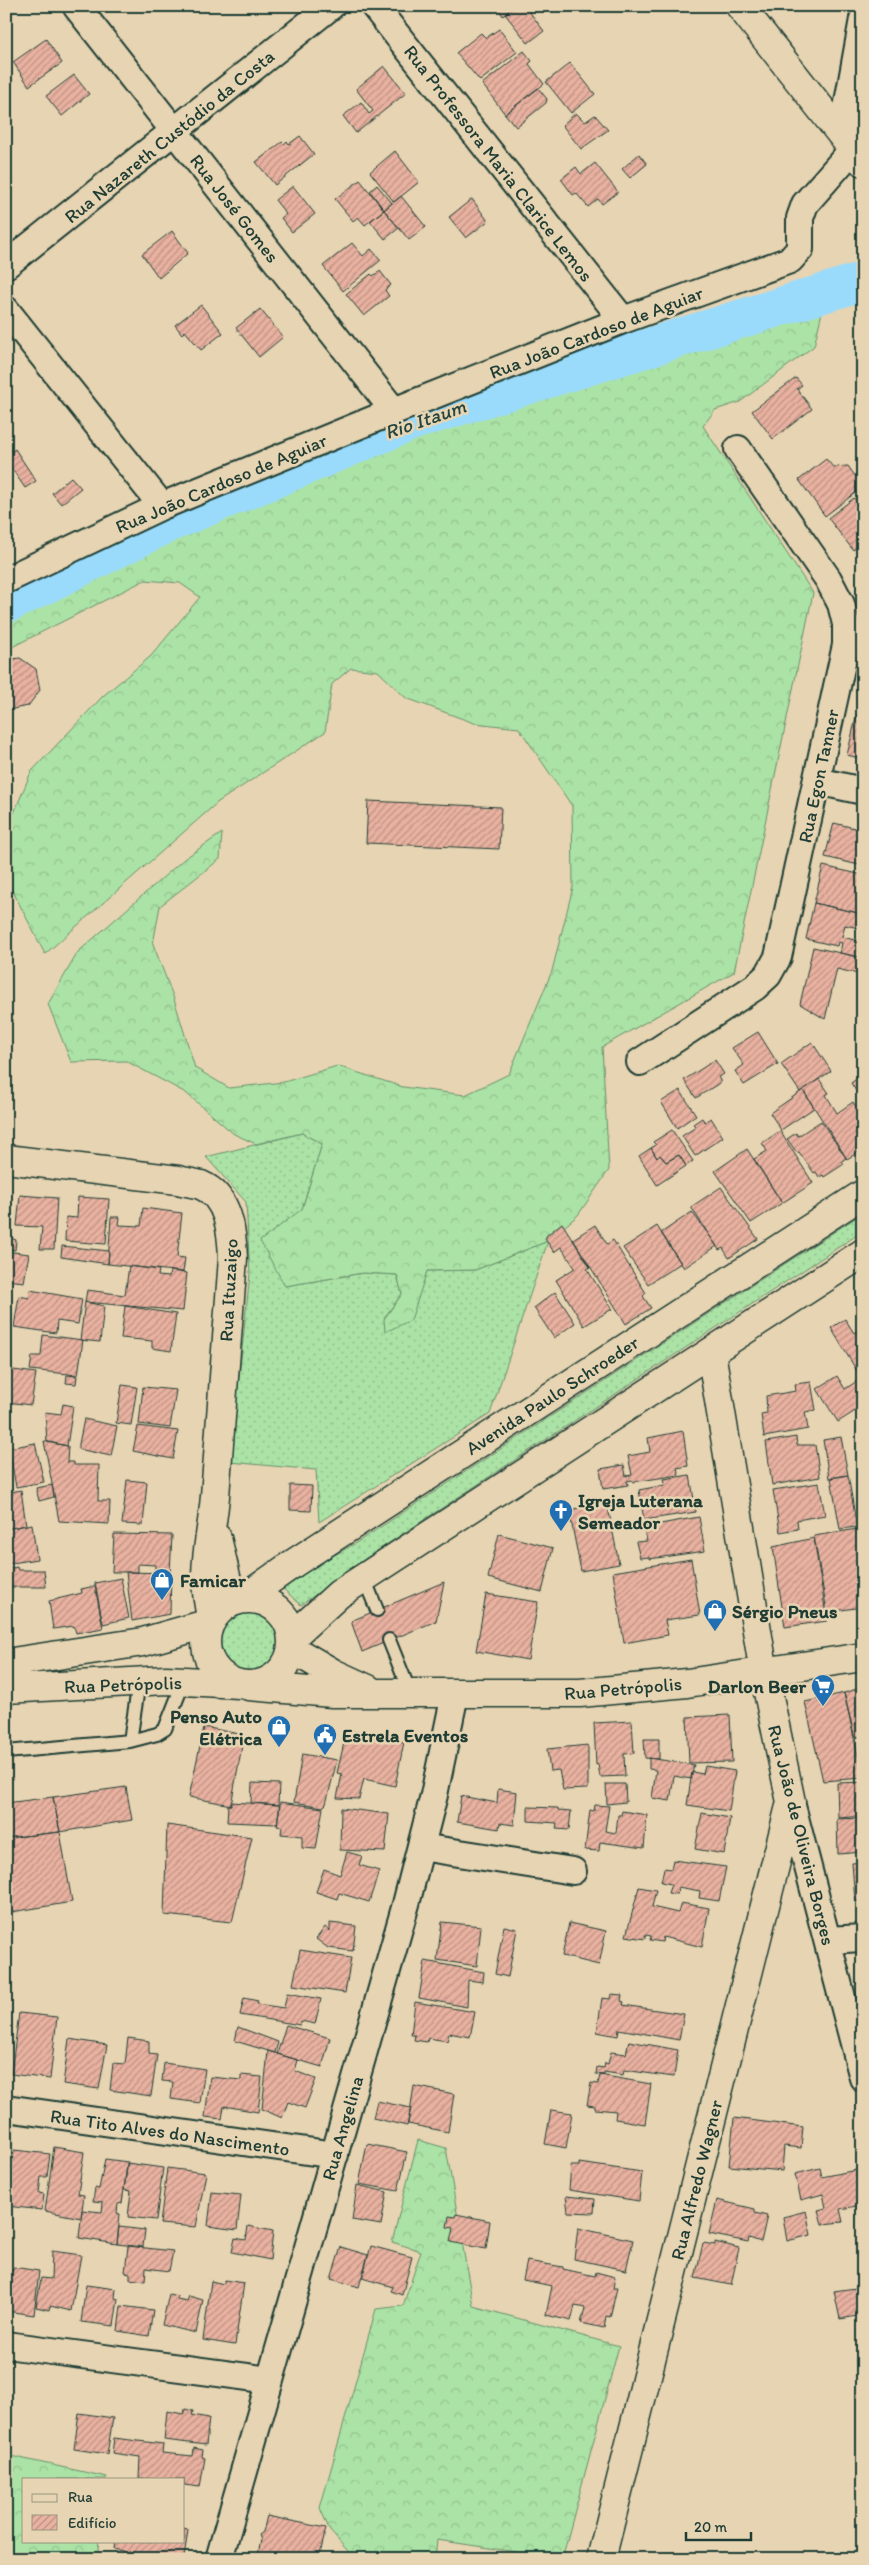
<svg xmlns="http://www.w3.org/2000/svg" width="869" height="2565" font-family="Itim,sans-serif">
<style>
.grass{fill:url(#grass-dots);stroke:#65906c}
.forest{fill:url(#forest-crowns);stroke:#65906c}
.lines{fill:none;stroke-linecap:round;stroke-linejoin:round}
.river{stroke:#9adbfc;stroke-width:39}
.building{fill:url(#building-hatch);stroke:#1f3d34}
.service-casing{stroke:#1f3d34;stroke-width:16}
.minor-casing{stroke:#1f3d34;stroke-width:30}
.tertiary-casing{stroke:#1f3d34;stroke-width:31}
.primary-casing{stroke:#1f3d34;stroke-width:31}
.service{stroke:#e7d4b2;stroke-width:12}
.minor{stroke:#e7d4b2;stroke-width:26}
.tertiary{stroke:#e7d4b2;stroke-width:28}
.primary{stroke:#e7d4b2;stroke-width:28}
.labels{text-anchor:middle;stroke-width:5;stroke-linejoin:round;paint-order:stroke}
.street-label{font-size:19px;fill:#1f3d34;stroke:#e7d4b2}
.poi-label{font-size:19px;font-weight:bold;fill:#1f3d34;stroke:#e7d4b2;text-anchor:start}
.water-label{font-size:20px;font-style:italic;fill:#25453e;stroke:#e7d4b2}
</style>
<defs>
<pattern id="grass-dots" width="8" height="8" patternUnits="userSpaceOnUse" patternTransform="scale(1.25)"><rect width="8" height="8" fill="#abe2a5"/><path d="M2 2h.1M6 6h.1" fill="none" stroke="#93c38f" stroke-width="1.8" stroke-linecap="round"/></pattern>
<pattern id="forest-crowns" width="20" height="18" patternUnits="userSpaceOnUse" patternTransform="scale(1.25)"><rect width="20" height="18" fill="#abe2a5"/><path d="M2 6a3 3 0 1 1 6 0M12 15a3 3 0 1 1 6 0" fill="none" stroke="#93c38f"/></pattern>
<pattern id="building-hatch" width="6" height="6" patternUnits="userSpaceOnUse" patternTransform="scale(1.25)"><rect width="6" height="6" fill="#e9b1a0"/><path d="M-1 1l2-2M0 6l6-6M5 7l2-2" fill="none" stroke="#bc9183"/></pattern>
</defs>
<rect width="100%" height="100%" fill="#e7d4b2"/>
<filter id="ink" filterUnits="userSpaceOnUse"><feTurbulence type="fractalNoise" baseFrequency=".02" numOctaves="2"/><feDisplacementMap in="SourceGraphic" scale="10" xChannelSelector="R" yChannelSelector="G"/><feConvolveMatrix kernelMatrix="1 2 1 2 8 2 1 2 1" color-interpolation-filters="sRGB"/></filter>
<g filter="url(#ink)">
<!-- grass -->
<path class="grass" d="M302,1133L322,1144L302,1209L285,1286L363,1273L397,1275L402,1294L384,1318L419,1292L427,1271L475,1270L548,1241L490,1414L319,1522L316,1470L230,1462L250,1274L246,1202L206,1157Z
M863,1213V1231L366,1558L301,1605L280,1586L356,1543Z
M220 1641a29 29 0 1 1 58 0a29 29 0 1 1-58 0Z"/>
<!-- forest -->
<path class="forest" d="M823,308L814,346L740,402L715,410L703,426L813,593L734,972L602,1047L609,1170L578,1215L548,1241L475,1270L427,1271L411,1320L385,1332L384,1319L402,1294L397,1275L363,1273L285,1286L260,1241L302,1209L322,1144L302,1133L256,1144L234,1134L186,1093L126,1061L71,1062L48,1004L78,952L184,859L222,833L220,859L160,906L153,944L174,999L195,1068L229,1088L284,1082L337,1066L403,1087L465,1095L509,1074L552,971L573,887L572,806L519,728L474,723L406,698L378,671L351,668L332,684L325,732L218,802L45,954L6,878L7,830L31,772L103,696L151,656L200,597L180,583L145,580L6,650V614L170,531L381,445L527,392L669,352L761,322L769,328Z
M418,2140L446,2148L473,2306L619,2346L562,2559L437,2540L435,2559H355L330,2531L320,2508L376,2309L403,2306L421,2251L392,2242Z
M6,2455L107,2477L106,2479H24V2541H99L97,2559H6Z"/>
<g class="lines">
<!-- river -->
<path class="river" d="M6,604L168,523L414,420L863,281"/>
</g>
<!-- building -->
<path class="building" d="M497,6H515L503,16Z
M515,6H525L544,31L528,43L505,14Z
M499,29L517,52L480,81L456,53L481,33L486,38Z
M46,39L62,63L29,86L13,62Z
M524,51L532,61L529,64L544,84L505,114L482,84Z
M570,63L595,94L571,113L546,82Z
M384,66L406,93L356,133L343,116L361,102L369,114L373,111L356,89Z
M74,75L89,94L62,116L46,96Z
M538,88L547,99L546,103L516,127L505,114Z
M576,113L585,122L595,115L608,130L581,149L562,125Z
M300,136L314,154L275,185L256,162L282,142L284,144L287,141L289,144Z
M395,151L419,182L394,202L370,172Z
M639,154L647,164L630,178L622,169Z
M595,163L618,192L602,204L598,199L588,207L576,193L573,195L561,179L576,167L581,174Z
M360,180L384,210L365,225L358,217L353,221L335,199Z
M377,185L392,203L384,210L370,191Z
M293,186L315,214L292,232L281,218L286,214L275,200Z
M401,196L426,227L409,240L384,210Z
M472,199L488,221L466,238L449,217Z
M384,210L399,228L385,239L370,221Z
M172,231L188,253L159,278L142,254Z
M352,243L363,256L371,249L381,260L343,291L323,266Z
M380,271L391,285L385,290L389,296L364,316L346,294L371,274L373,276Z
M201,305L223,333L201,350L185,331L182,334L175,325Z
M260,309L283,337L259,357L236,328Z
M796,378L802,385L797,389L812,409L773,439L752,411Z
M15,449L36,481L25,488L6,460V455Z
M826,459L833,467L848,466L863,487L825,516L799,480Z
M71,477L81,488L61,504L52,493Z
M854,498L859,505L863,502V543L853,550L828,518Z
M20,658L36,669L40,690L28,706L8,710L6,660Z
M857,714L863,716V759L847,755Z
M368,801L501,807L499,849L366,843Z
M834,823L863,830V866L825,857Z
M823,866L863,875V892L858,913L814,903Z
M814,903L863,914V929L845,925L842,937L863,942V958L840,953L842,943L838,942L837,946L806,939Z
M813,947L863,958L862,975L837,969L825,1019L800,1004Z
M758,1032L778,1064L744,1085L735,1071L744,1065L732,1048Z
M812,1042L831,1071L800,1092L781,1064Z
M715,1060L724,1074L718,1077L721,1082L696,1098L684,1080Z
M863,1074V1098L861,1099L851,1083Z
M819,1079L829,1093L826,1095L837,1113L853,1102L863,1117V1149L847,1159L803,1090Z
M680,1090L696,1115L677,1128L661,1102Z
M803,1090L814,1108L781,1130L770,1113Z
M702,1118L705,1122L711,1118L723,1137L695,1156L682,1136L696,1127L693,1124Z
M821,1121L846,1158L842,1161L844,1164L824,1177L823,1175L819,1177L816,1172L814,1173L799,1152L797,1153L787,1139L796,1133L798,1136Z
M672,1130L693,1161L686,1166L679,1155L666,1162L660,1155L657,1158L651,1148L656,1145L653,1142Z
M780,1131L813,1183L782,1203L754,1159L767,1151L762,1143Z
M651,1148L657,1158L660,1155L666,1162L679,1155L686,1166L657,1185L639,1156Z
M747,1149L782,1203L751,1223L715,1171Z
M721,1187L758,1239L729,1258L723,1248L719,1250L691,1207Z
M20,1195L57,1198L54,1249H40L42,1227L17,1226Z
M78,1197L109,1199L106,1244L65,1241L66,1217L77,1218Z
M143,1208L182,1213L177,1257L185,1258L183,1272L108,1264L111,1217H120L119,1225L141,1226Z
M692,1212L717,1246L684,1268L661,1233Z
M562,1223L590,1267L587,1269L612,1309L584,1326L556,1280L575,1268L561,1247L554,1252L545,1239L547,1235Z
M595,1225L607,1244L613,1240L646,1293L643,1296L651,1308L626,1324L573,1239Z
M657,1226L681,1263L648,1284L623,1248Z
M6,1236L16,1240L15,1250L6,1248Z
M62,1246L109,1251L108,1264L61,1257Z
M6,1251L29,1254L24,1282L6,1280Z
M129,1266L159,1270L158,1276L169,1277L170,1271L187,1273L183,1311L85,1302L87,1290L125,1295Z
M30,1290L82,1299L78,1324L57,1321L56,1333L14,1327L19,1296L29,1298Z
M555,1292L575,1323L554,1338L534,1308Z
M85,1302L104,1306L100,1342L80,1340Z
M125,1306L176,1314L171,1351L152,1348V1341L121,1338Z
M845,1319L854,1333L863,1327V1368L857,1371L831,1328Z
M43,1335L83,1340L78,1375L30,1370L32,1356H41Z
M6,1369L36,1373L31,1405L6,1402Z
M67,1375L77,1376L76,1384L66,1383Z
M837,1376L845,1389L862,1378L863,1380V1406L838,1422L817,1389Z
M811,1382L816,1410L805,1412L808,1429L764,1437L761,1414L767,1413L766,1396L796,1391L795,1384Z
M122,1385L137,1387L131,1425L116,1423Z
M143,1387L176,1390L170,1428L139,1424Z
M63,1404L73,1406L67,1446L47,1442L45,1412L61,1414Z
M84,1419L117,1426L111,1456L78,1449Z
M138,1426L178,1431L173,1459L133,1451Z
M683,1431L688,1466L677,1468L679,1475L633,1482L632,1480L627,1481L628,1485L603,1489L600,1469L624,1465L626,1476L632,1475L628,1456L650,1452L648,1438Z
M796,1437L797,1445H815L820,1477L772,1485L766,1442Z
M841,1437L848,1475L829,1478L823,1440Z
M44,1441L68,1446L67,1462H74V1465H99L98,1501H110L109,1524L59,1521Z
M35,1443L44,1482L16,1487L9,1448Z
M690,1475L696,1512L644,1520L639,1490L665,1485L664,1479Z
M848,1475L857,1527L840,1529L831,1478Z
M127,1480L147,1482L143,1525L122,1524Z
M819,1483L825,1515L797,1520L798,1529L780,1532L773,1490Z
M52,1485L54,1497L39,1501L36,1488Z
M290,1485L312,1486L311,1511L290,1510Z
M21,1490L26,1525L6,1529V1493Z
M607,1502L619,1564L581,1571L569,1510Z
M699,1517L705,1551L649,1559V1557L640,1558L636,1542L647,1541L644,1527Z
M32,1524L37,1559L6,1564V1529Z
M857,1529L863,1564V1607L827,1612L814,1536Z
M114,1534L172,1535L170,1573L155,1572V1565L138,1564V1572H112Z
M499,1534L553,1548L542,1592L488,1578Z
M814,1538L827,1621L785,1627L773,1547Z
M691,1559L700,1615L665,1620L668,1635L624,1643L613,1572Z
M17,1567L18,1570H44L46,1587H8L6,1569Z
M126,1572L171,1573L170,1614L132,1621Z
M121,1578L129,1618L103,1624L95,1583Z
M444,1582L436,1621L362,1652L351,1621Z
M95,1586L103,1628L76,1633L74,1626L53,1629L49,1601L82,1593L81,1589Z
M486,1594L538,1602L528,1660L476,1651Z
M863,1687V1736L855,1738L844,1693Z
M844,1693L863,1778L823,1781L805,1702Z
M730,1715L732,1762L689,1763L687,1717Z
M632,1721L634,1753L624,1754L625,1776L600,1777L598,1764L596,1765L594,1723Z
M204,1727L244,1735L231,1805L189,1797Z
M347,1730L404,1742L395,1786L364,1779L359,1799L337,1798L342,1774L337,1773Z
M644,1739H659V1759L645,1758Z
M588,1745V1789L563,1790L559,1770L550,1771L547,1749Z
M302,1754L337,1760L326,1804L323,1807L294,1802Z
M649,1758L694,1765L691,1779L674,1776L670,1801L652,1798L656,1770L649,1769Z
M705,1766L735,1771L729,1811L687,1805L692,1772L703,1774Z
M863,1782V1816L838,1818L837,1783Z
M252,1783L279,1784L278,1805L251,1803Z
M606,1784H625L626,1802L607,1804Z
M126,1787L132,1820L60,1832L53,1797Z
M498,1789L517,1792L514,1825L500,1823L499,1829L457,1822L461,1796L497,1803Z
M53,1797L60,1832L6,1838V1803Z
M231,1802L280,1805L277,1824L227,1822L228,1805H231Z
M280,1802L323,1808L316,1849L302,1848V1836L281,1834L282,1827L277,1826Z
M595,1805L609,1806L605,1831L616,1833L618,1815H621L622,1811L647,1815L644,1848L600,1842L599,1851L585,1850L590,1810L594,1811Z
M528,1807L558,1808V1810L571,1811L569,1830L556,1829L557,1823L528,1821Z
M341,1808L389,1814L385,1852L340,1850Z
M702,1813L730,1818L724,1854L695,1849Z
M863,1818V1852L838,1854L837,1819Z
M167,1825L252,1837L232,1922L164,1915Z
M60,1832L72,1902L6,1913V1838Z
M347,1852L362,1856L359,1865L379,1871L369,1902L339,1893L337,1899L316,1892L324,1869L340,1875Z
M673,1860L726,1867L719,1901L699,1898L700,1891L678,1887L677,1894L668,1893L671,1884L661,1882L664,1868L671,1869Z
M863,1862V1901H855L852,1863Z
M639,1887L656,1890L652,1907L678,1913L681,1903L709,1908L702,1947L663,1937L662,1942L650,1940L651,1936L646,1935L645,1939L626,1936Z
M442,1922L481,1926L477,1966L437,1960Z
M330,1923L356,1926L353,1951L328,1948L316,1939L325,1927L330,1931Z
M569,1923L606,1931L599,1965L562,1956Z
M504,1926L517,1929L508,1977L495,1974Z
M300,1950L351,1958L345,1993L293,1985Z
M425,1961L484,1972L483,1982L468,1980L467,2007L419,1998Z
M287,1993L321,1999L315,2024L301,2021L300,2025L240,2015L244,1998L258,2001L257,2004L284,2008Z
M611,1994L622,1995L621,2001L624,2002L623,2005L684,2014L679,2040L619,2029L618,2036L597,2032L602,1998L610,1999Z
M415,2002L475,2012L470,2037L449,2033L447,2041L428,2038L427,2042L414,2040L415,2035H411Z
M19,2013L57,2017L50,2079L11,2074Z
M286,2025L330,2038L322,2067L277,2054Z
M238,2027L278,2042L275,2053L235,2041Z
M128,2038L149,2041V2054L157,2055L151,2096L110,2090L113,2063L125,2064Z
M69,2039L107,2045L99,2089L63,2084Z
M629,2041L678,2050L674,2077L624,2070L623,2075L604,2072V2075L596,2074L597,2067L604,2068L605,2063L608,2064L611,2052L626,2054Z
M268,2051L298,2060L295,2071L316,2079L305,2108L288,2102L282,2118L262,2109Z
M164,2063L205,2069L200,2103L171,2099L173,2082L162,2081Z
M241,2075L262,2077L258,2112L224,2106L222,2119L205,2117L210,2077L241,2080Z
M600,2075L651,2084L645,2124L615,2119L616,2111L595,2109V2106L587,2105L591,2083L598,2084Z
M414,2086L454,2094L448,2132L408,2124Z
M377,2101L411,2108L407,2126L373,2118Z
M551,2110L572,2113L566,2148L545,2144Z
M734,2118L803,2127L801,2148L784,2146L782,2171L729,2166Z
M367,2144L407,2152L398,2191L359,2184Z
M54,2147L84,2152L78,2194L84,2195L81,2218L45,2211Z
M14,2150L50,2154L47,2177H41L39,2193L44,2194L42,2210L6,2206Z
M105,2159L128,2162L122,2203L118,2204L117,2213L120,2214L117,2244L79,2238L82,2210L102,2212L103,2202L93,2201L95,2188L99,2189Z
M127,2163L163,2168L156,2220L128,2217L131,2191L124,2190Z
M579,2163L642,2172L639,2201L569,2190L571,2166H579Z
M167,2168L206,2173L196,2227L160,2224Z
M820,2168L822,2177L856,2170L863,2205L840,2209L843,2222L822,2224L818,2210L826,2208L823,2194L801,2200L795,2174Z
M357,2185L387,2192L381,2225L352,2220Z
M212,2192L241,2195L237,2230L208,2226Z
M566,2196L595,2199L594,2213L568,2212Z
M717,2200L755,2209V2213L767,2216L761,2242L749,2238L748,2242L709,2234Z
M806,2211L811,2235L787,2241L783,2217Z
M456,2214L490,2221L486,2249L450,2242L453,2228L447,2227L449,2216L455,2217Z
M248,2226L273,2231L270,2260L232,2252L235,2238L246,2240Z
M119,2227L145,2230L143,2247L117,2244Z
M578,2228L633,2240L626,2270L574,2259Z
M715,2242L739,2248L731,2285L695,2278L703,2243L715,2245Z
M128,2246L173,2251L169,2271L146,2268L145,2281L130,2279V2273L125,2272Z
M371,2246L412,2257L402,2295L391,2291L393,2287L362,2278Z
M341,2247L368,2255L359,2287L331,2279Z
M52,2251L81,2255L71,2311L50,2306L49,2310L36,2307L41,2278L51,2279Z
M527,2261L563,2267V2269L595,2276L596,2272L615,2277L613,2288H617L610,2317L606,2316L604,2328L581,2323L585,2308L575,2306L571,2321L546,2315L552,2286L523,2280Z
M13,2267L39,2271L34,2315L6,2311V2270L13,2271Z
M224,2280L244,2283L235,2345L203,2340L211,2281L224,2284Z
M86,2285L116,2289L115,2298L118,2299L114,2326L81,2322Z
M863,2287V2315L840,2319L834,2291Z
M169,2294L177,2296V2299L187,2301L189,2296L203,2300L196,2333L162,2325Z
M121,2306L153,2310L149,2336L118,2331Z
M185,2409L193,2411L192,2415L209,2418L206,2445L164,2440L167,2411L184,2414Z
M79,2413L113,2418L107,2454L74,2449Z
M114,2438L163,2444L162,2453L193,2456L194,2448L203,2450L202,2457L205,2458L200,2487L184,2485V2479H139L140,2457L112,2453Z
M267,2516L326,2528L319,2559H274L258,2555L261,2540L259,2535L263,2532Z
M184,2528L188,2529L184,2559H122L123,2551L114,2549L115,2541H184Z"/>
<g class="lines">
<!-- service casing -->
<g class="service-casing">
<path id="service" d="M364,1578L377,1610
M389,1640L411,1695
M130,1741L157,1734L165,1729L184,1681
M6,1752L130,1741L139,1682"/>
</g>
<!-- minor casing -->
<g class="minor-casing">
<path id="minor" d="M76,6L394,411
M374,6L623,320
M842,136L863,19
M6,265L331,6
M6,310L162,506
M6,580L162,506L394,411L623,320L790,260L800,249V218L805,204L853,149L863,152
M817,781L863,791
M640,1062L755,987L768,975L778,957L846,645V624L841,604L828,579L738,449
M791,1802L863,2078
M421,1847L573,1871
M827,1940L863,1938
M6,2108L335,2155
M6,2345L270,2380
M219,2559L406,1904L434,1795L455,1694"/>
</g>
<!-- tertiary casing -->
<g class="tertiary-casing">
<path id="tertiary" d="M740,6L863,162
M6,1159L178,1180C185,1182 194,1183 201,1185C229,1197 232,1232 233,1258C227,1337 221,1417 215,1496C211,1544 199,1570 212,1620
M217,1538L232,1602
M292,1649L333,1673L368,1689
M249,1686L332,1693H580L687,1683L863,1657
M601,2559L791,1802L764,1673L711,1352"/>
</g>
<!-- primary casing -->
<g class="primary-casing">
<path id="primary" d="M206 1642a43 43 0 1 1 86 0a43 43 0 1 1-86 0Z
M243,1599L294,1563L863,1194
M292,1637L339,1594L863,1253
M6,1663L143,1642L210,1623
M6,1689L166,1680L239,1684"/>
</g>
<!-- service -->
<use href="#service" class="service"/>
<!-- minor -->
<use href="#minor" class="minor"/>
<!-- tertiary -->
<use href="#tertiary" class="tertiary"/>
<!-- primary -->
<use href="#primary" class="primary"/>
</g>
</g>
<!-- icons -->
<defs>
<g id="church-pin" transform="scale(1.25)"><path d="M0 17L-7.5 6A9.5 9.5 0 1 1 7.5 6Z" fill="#1f6fb2" stroke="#e7d4b2"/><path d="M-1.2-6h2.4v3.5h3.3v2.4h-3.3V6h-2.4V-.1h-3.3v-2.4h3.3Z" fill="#fff"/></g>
<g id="shop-pin" transform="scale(1.25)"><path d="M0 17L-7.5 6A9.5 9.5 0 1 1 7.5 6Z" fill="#1f6fb2" stroke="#e7d4b2"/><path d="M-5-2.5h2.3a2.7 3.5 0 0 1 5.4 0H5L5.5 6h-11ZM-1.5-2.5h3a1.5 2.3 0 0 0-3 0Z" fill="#fff"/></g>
<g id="supermarket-pin" transform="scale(1.25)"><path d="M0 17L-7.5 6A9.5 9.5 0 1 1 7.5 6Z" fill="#1f6fb2" stroke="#e7d4b2"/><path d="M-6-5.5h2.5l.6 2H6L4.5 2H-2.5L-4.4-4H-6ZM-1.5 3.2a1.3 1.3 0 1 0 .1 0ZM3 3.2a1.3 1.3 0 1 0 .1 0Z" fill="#fff"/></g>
<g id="civic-pin" transform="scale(1.25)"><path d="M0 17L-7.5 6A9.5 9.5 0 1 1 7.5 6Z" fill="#1f6fb2" stroke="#e7d4b2"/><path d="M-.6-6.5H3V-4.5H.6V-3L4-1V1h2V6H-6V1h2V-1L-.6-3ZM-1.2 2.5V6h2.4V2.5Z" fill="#fff"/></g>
</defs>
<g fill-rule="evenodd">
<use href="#church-pin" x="561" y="1511"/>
<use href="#shop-pin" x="162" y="1580"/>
<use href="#shop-pin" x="715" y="1611"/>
<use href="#supermarket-pin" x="823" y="1686"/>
<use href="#shop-pin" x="279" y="1727"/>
<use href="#civic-pin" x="325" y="1735"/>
</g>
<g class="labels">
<!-- street labels -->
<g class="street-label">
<text transform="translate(169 136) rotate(-39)" y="7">Rua Nazareth Custódio da Costa</text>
<text transform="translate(499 163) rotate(52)" y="7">Rua Professora Maria Clarice Lemos</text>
<text transform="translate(235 208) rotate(52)" y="7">Rua José Gomes</text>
<text transform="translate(596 332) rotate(-21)" y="7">Rua João Cardoso de Aguiar</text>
<text transform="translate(221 483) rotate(-23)" y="7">Rua João Cardoso de Aguiar</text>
<text transform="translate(818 776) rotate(-78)" y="7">Rua Egon Tanner</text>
<text transform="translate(228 1290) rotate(-87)" y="7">Rua Ituzaigo</text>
<text transform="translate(552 1395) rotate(-33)" y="7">Avenida Paulo Schroeder</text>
<text transform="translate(123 1684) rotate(-2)" y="7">Rua Petrópolis</text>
<text transform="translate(623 1688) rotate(-5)" y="7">Rua Petrópolis</text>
<text transform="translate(802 1835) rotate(76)" y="7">Rua João de Oliveira Borges</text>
<text transform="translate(342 2128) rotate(-74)" y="7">Rua Angelina</text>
<text transform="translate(170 2132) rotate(8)" y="7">Rua Tito Alves do Nascimento</text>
<text transform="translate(696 2180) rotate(-76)" y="7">Rua Alfredo Wagner</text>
</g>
<!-- poi labels -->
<g class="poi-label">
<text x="578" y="1507">Igreja Luterana<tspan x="578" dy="22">Semeador</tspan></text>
<text x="180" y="1587">Famicar</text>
<text x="732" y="1618">Sérgio Pneus</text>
<text x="806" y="1693" text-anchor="end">Darlon Beer</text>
<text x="262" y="1723" text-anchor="end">Penso Auto<tspan x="262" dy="22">Elétrica</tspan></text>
<text x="342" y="1742">Estrela Eventos</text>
</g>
<!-- water labels -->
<g class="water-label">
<text transform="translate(425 419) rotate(-19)" y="7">Rio Itaum</text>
</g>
</g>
<!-- margin -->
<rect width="869" height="2565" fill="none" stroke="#e7d4b2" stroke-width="25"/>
<rect x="12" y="12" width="844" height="2540" fill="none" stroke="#1f3d34" stroke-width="2" filter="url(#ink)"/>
<!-- legend -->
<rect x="22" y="2478" width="162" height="65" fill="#e7d4b2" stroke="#979880"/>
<rect x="32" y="2494" width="25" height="8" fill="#e7d4b2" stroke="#979880"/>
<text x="68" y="2502" font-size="15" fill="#1f3d34">Rua</text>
<rect x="32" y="2515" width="25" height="15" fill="url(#building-hatch)" stroke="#979880"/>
<text x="68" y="2528" font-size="15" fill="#1f3d34">Edifício</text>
<!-- scale -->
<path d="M686 2532v8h65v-8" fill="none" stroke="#1f3d34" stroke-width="2.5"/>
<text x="694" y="2532" font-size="15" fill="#1f3d34" stroke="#e7d4b2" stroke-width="4" paint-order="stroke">20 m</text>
</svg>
